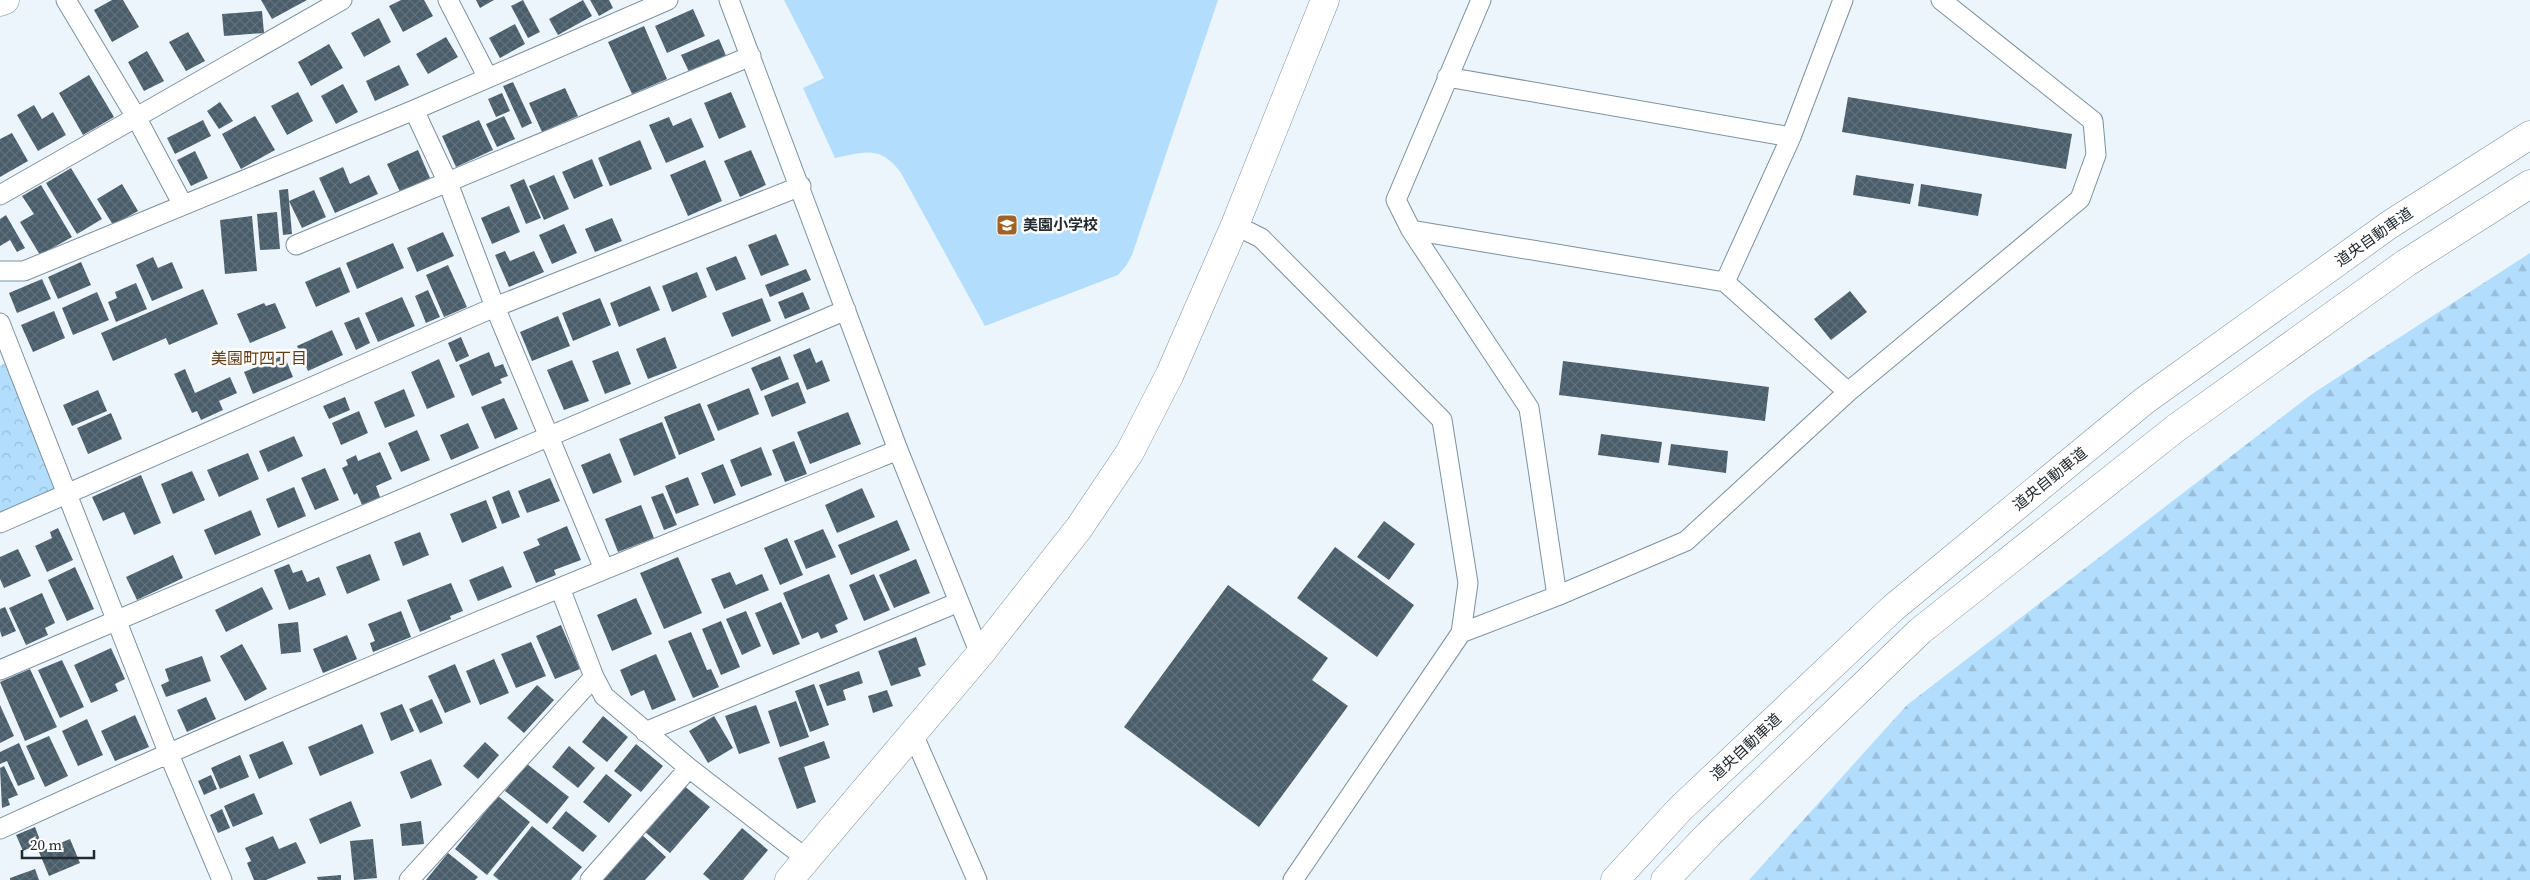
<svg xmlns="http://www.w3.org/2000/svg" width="2530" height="880" font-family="'Source Serif 4','Noto Sans JP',serif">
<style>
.grass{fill:#b2ddfd}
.forest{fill:url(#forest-firs)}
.park{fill:url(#park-crowns)}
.building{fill:url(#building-cross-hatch)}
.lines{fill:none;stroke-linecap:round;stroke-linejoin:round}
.street-casing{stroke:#7c91a1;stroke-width:21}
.secondary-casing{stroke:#7c91a1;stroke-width:29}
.highway-casing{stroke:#7c91a1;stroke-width:29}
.street{stroke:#fff;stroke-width:19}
.secondary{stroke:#fff;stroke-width:28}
.highway{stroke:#fff;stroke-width:28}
.labels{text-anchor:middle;stroke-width:5;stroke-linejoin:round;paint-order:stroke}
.poi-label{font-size:15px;font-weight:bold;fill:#232b31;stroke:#fff;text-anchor:start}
.street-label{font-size:15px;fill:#232b31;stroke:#fff}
.neighbourhood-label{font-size:16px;fill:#663c13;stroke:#fff}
</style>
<defs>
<pattern id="forest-firs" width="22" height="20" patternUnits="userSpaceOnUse" patternTransform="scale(1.25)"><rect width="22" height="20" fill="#b2ddfd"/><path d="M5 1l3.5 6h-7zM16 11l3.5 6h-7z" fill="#99bed9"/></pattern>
<pattern id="park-crowns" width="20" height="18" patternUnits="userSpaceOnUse" patternTransform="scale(1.25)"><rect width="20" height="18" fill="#b2ddfd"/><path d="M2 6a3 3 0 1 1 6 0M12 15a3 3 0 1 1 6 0" fill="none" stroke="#99bed9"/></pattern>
<pattern id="building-cross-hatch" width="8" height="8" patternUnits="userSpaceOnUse" patternTransform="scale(1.25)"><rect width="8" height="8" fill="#4a5d6b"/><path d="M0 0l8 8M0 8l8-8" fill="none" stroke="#61717c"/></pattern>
</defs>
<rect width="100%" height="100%" fill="#edf5fc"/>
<!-- grass -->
<path class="grass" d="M784,0H1218L1132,255L1126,266L1118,275L985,326L901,173C880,145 866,152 835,158L803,88L824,78Z"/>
<!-- forest -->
<path class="forest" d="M2530,253V880H1749L1907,705L2312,394Z"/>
<!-- park -->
<path class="park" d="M14,359L68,495L0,523V366Z"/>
<!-- building -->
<path class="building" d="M112,0H123L139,27L112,42L94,10Z
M261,0H307L272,19Z
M401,0H424L433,16L403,32L389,6Z
M476,0H494L480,8Z
M523,0L540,32L528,38L511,6Z
M583,0L592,16L558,35L549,19Z
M590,0H609L613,8L599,16Z
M693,9L705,36L667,53L655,26Z
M262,11L264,33L224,36L222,14Z
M379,18L391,42L364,57L351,33Z
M515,24L525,44L500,58L489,38Z
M644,26L667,79L632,94L608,42Z
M188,32L205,61L186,71L169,42Z
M446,37L458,57L428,74L416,54Z
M719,39L727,58L690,74L681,55Z
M329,44L343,68L311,86L298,62Z
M147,51L164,81L144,91L128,62Z
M399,65L409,85L375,101L366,81Z
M89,75L114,117L83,135L59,93Z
M513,82L532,123L522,128L503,86Z
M343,84L358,112L336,124L321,96Z
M565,88L578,116L542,132L529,103Z
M298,92L313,121L287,135L271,106Z
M731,92L746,127L719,139L704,103Z
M502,93L510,111L496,117L488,99Z
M1848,97L2072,134L2066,169L1842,132Z
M220,102L233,121L219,129L207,111Z
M34,105L42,119L53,112L66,135L38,151L17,115Z
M255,116L275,150L241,169L222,134Z
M504,116L515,139L497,147L486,124Z
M669,117L673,126L691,118L704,147L666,163L649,125Z
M203,120L211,136L175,154L167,138Z
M479,120L493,150L456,167L442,136Z
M12,133L28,161L0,177V139Z
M640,140L652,169L610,186L598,158Z
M418,150L430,178L400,192L387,164Z
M751,150L766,185L740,197L724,161Z
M195,151L208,178L191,186L177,160Z
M592,159L603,186L574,199L562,172Z
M705,160L722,201L688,216L670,175Z
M343,167L350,184L369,175L378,194L335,213L319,178Z
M71,168L102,219L77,234L46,183Z
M554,175L569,209L544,220L529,186Z
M1856,175L1914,184L1910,204L1853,195Z
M524,179L541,218L526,224L510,185Z
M122,184L138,211L113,225L97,199Z
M1921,184L1982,194L1978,216L1918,206Z
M41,185L72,237L40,255L20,222L34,214L22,196Z
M288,189L292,234L283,235L279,190Z
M314,190L326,217L302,228L289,201Z
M509,206L520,232L492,244L481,218Z
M277,212L280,249L260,250L257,214Z
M6,215L25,248L17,252L10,240L0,246V219Z
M252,216L257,271L225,274L220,220Z
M612,218L622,241L595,252L585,229Z
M564,224L577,253L552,264L539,235Z
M443,232L454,256L417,272L407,248Z
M776,234L789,265L761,276L748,245Z
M393,243L404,268L357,289L346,263Z
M505,251L510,261L534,251L544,272L509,287L495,255Z
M736,256L746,279L716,291L706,268Z
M153,257L158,268L172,262L183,288L152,301L136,265Z
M81,262L91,285L58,299L48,277Z
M448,265L467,307L444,317L426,275Z
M340,267L350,292L316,307L305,282Z
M806,269L811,280L770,297L765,285Z
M697,272L707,297L672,312L662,286Z
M42,279L51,299L17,313L9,293Z
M136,283L147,309L116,322L108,302L117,298L115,292Z
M650,286L660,310L619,327L610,303Z
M203,289L218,324L169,345L166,338L113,361L101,333Z
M428,290L440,317L426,323L415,296Z
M1850,291L1867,312L1831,340L1814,319Z
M97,292L109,320L73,335L62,308Z
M803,292L810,309L785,319L778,302Z
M402,297L415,326L378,342L365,313Z
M600,298L611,325L573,341L562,313Z
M762,298L771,321L732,337L722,313Z
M264,303L266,306L275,303L286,328L250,343L237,314Z
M54,311L65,338L33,352L21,325Z
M558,316L570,346L532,361L520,332Z
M359,317L370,343L356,350L344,323Z
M332,330L343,355L308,371L297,346Z
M461,337L469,356L456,362L448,343Z
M665,337L677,368L648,379L636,349Z
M810,348L816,363L822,360L830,381L807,390L793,355Z
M618,351L631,384L605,394L592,361Z
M489,352L495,367L503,364L508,376L500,379L502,383L472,396L459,365Z
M284,355L293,377L253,394L244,372Z
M780,356L789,379L761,391L751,368Z
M439,359L455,397L427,409L411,372Z
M572,360L589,401L564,410L547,370Z
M1563,361L1769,387L1765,421L1559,395Z
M185,369L195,393L230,377L237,393L219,401L223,410L201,420L197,411L192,413L174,374Z
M798,382L806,403L772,417L764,396Z
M749,388L759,414L718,431L707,405Z
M404,389L415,416L385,428L374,402Z
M98,390L107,411L72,426L63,405Z
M345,397L350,410L329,419L323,406Z
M504,398L518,429L495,439L481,407Z
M700,403L715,440L679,455L664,417Z
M359,411L368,433L341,445L332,423Z
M848,412L861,444L810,464L797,432Z
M111,413L122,439L88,454L77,428Z
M662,422L676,458L634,476L619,439Z
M468,423L479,448L451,460L440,435Z
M417,430L430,460L401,472L388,443Z
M1601,434L1662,442L1659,463L1598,455Z
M294,436L303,456L268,472L259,451Z
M794,441L807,474L785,482L772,450Z
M1671,444L1728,451L1726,473L1668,465Z
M761,447L772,475L741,487L730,460Z
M380,452L392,479L376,486L380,497L362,505L357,493L354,495L342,468L348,465L346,460L356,455L358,461Z
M248,453L259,479L219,497L207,470Z
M610,453L622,482L593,494L581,465Z
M723,464L736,495L714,504L701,473Z
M325,468L339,500L315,510L301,478Z
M192,471L205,500L173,514L161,484Z
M141,475L161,523L134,535L124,512L103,521L92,497Z
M688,477L699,505L676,514L665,486Z
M550,478L560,501L527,513L518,491Z
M294,487L306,516L278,528L266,499Z
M862,488L875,517L837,533L825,505Z
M509,490L520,517L502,524L492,497Z
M663,493L677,525L664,530L651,497Z
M486,500L497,528L462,543L450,514Z
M641,505L654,538L618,552L605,519Z
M251,510L261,535L215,555L204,530Z
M897,520L910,550L851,575L838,545Z
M1384,521L1415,544L1389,580L1357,557Z
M567,526L581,560L554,570L556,575L536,583L523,552L540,545L537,539Z
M58,528L73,560L47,572L35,546L52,538L50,532Z
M823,529L836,557L806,569L794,541Z
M420,532L429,555L403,566L394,542Z
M787,538L803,575L780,585L764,548Z
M1335,547L1414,605L1377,657L1297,598Z
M18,549L31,576L4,588L0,579V557Z
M370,554L380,580L347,594L336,567Z
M173,555L183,578L137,600L126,577Z
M678,557L702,613L664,629L640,573Z
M916,559L930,593L894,608L879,575Z
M289,564L293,573L302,570L307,582L319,577L326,595L289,610L274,570Z
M503,566L512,587L478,601L469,580Z
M75,567L94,609L67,621L48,580Z
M730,572L736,585L762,574L769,590L724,609L711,579Z
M829,574L848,619L835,625L838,632L821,639L818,632L802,639L783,593Z
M874,574L890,610L864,621L849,585Z
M451,583L463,611L450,616L451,619L420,632L407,600Z
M1228,585L1328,658L1312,680L1348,706L1259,827L1124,727Z
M262,587L273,609L226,632L215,610Z
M42,593L55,623L45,628L48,635L26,645L9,608Z
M636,598L652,634L612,651L597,615Z
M781,602L800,644L773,655L755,613Z
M5,607L16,631L2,637L0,631V609Z
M401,611L411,637L373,652L370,643L375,641L368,624Z
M746,611L761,646L742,655L726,619Z
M721,621L740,667L721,675L702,629Z
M298,622L301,652L281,654L278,624Z
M561,625L580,669L555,679L536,636Z
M691,632L707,670L711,669L719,687L693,698L668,641Z
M347,635L357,659L323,673L313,649Z
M916,637L926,665L918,668L921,676L891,686L878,651Z
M531,642L546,676L516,688L501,654Z
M242,644L267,689L245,701L220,656Z
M111,648L125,679L115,684L118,691L91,703L74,665Z
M656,654L676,700L652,710L644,690L631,696L620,670Z
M202,656L211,681L166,697L161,685L169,681L165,669Z
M494,659L509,693L480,705L466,671Z
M62,660L84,707L60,718L38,670Z
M455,664L471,702L445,713L428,676Z
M30,669L57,727L25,741L0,682Z
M859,671L863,683L843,690L846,700L827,706L819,685Z
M814,684L829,725L810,732L795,691Z
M537,685L554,700L524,733L507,718Z
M887,690L893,706L873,713L868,696Z
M206,697L216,719L187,732L177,710Z
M432,699L443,723L420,733L409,709Z
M796,701L809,737L780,747L768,711Z
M402,704L414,731L391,741L380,713Z
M0,705L14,736L0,743Z
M756,705L770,743L739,754L725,716Z
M135,715L149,747L115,761L101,731Z
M603,716L628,737L607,762L582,742Z
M714,716L733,748L708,763L689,731Z
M87,719L103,755L78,766L62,731Z
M362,724L374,753L320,776L308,747Z
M49,736L68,776L45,787L26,746Z
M283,741L293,764L259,779L249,755Z
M824,741L830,758L804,767L816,802L797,809L778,758Z
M485,742L499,755L478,779L463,766Z
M19,743L35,779L18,786L7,761L0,764V752Z
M636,744L663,766L641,792L614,771Z
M569,746L595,768L578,788L552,767Z
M240,755L249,777L220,789L211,768Z
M431,759L442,785L411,799L400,772Z
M527,764L569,797L547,824L505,791Z
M4,766L18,795L8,799L10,805L2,808L0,768Z
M606,774L632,795L609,823L583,802Z
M211,775L217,789L204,795L198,781Z
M683,785L710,807L670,853L644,831Z
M254,793L263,814L233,827L224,806Z
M498,796L530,822L487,875L455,849Z
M351,801L361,826L320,844L309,819Z
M222,809L230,828L218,833L210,815Z
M566,811L597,836L583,852L552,828Z
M421,821L424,844L402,846L400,824Z
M532,826L582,867L571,880H499L493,875Z
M35,827L41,843L23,851L16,835Z
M742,828L768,850L743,880H710L703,874Z
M642,835L666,857L645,880H601Z
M273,836L279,849L296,842L306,863L266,880H254L247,863L251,861L245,848Z
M70,839L80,863L49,876L39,852Z
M373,839L377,878L354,880L350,841Z
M448,853L478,877L475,880H426Z
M35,869L39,880H10V878Z
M341,875V880H318L317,877Z"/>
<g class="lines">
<!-- street casing -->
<g class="street-casing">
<path id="street" d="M66,0L136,117L183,205
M448,0L487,76
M729,0L898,450L980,654
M1481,0L1396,200L1411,230L1529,408L1557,596
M1447,77L1791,137
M414,110L448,183L495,307L604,569
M0,195L342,0
M1235,225L1261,238L1442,420L1468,583L1461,633L1293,880
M1411,230L1725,282L1791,137L1843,0
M296,245L751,56
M0,271H24L414,110L668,0
M1725,282L1848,392
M0,323L168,752L222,880
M0,523L495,307L801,186
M560,588L594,677L604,696L689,768L808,860
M1461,633L1557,596L1686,541L1848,392L2080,199L2096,155L2093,121L1941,0
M0,670L846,310
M645,732L959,602
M913,734L977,880
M0,829C295,694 597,572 898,450
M409,880L594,677
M590,880L689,768"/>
</g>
<!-- secondary casing -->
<g class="secondary-casing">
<path id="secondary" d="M0,2L5,0
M789,880L980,654L1079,528L1130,452L1170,374L1235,225L1325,0"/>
</g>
<!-- highway casing -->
<g class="highway-casing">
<path id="highway" d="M1615,880L1680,809L1893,608L2144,401L2389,225L2530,135
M1665,880L1709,834L1920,631L2176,428L2406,263L2530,184"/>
</g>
<!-- street -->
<use href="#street" class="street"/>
<!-- secondary -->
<use href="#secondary" class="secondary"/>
<!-- highway -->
<use href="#highway" class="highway"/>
</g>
<!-- icons -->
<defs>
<g id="school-square" transform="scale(1.125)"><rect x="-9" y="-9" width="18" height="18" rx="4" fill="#a06327" stroke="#fff"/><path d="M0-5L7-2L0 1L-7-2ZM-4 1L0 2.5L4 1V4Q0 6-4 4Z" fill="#fff"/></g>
</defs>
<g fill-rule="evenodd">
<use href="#school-square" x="1007" y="225"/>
</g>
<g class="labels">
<!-- poi labels -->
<g class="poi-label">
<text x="1023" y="230">美園小学校</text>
</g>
<!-- street labels -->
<g class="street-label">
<text transform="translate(2374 237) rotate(-35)" y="5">道央自動車道</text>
<text transform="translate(2050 479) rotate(-39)" y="5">道央自動車道</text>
<text transform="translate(1746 747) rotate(-43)" y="5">道央自動車道</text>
</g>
<!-- neighbourhood labels -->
<g class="neighbourhood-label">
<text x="259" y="364">美園町四丁目</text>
</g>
</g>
<!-- scale -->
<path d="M22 850v8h72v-8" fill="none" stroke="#232b31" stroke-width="2.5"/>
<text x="30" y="850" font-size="15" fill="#232b31" stroke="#ffffff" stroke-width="4" paint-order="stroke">20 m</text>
</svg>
